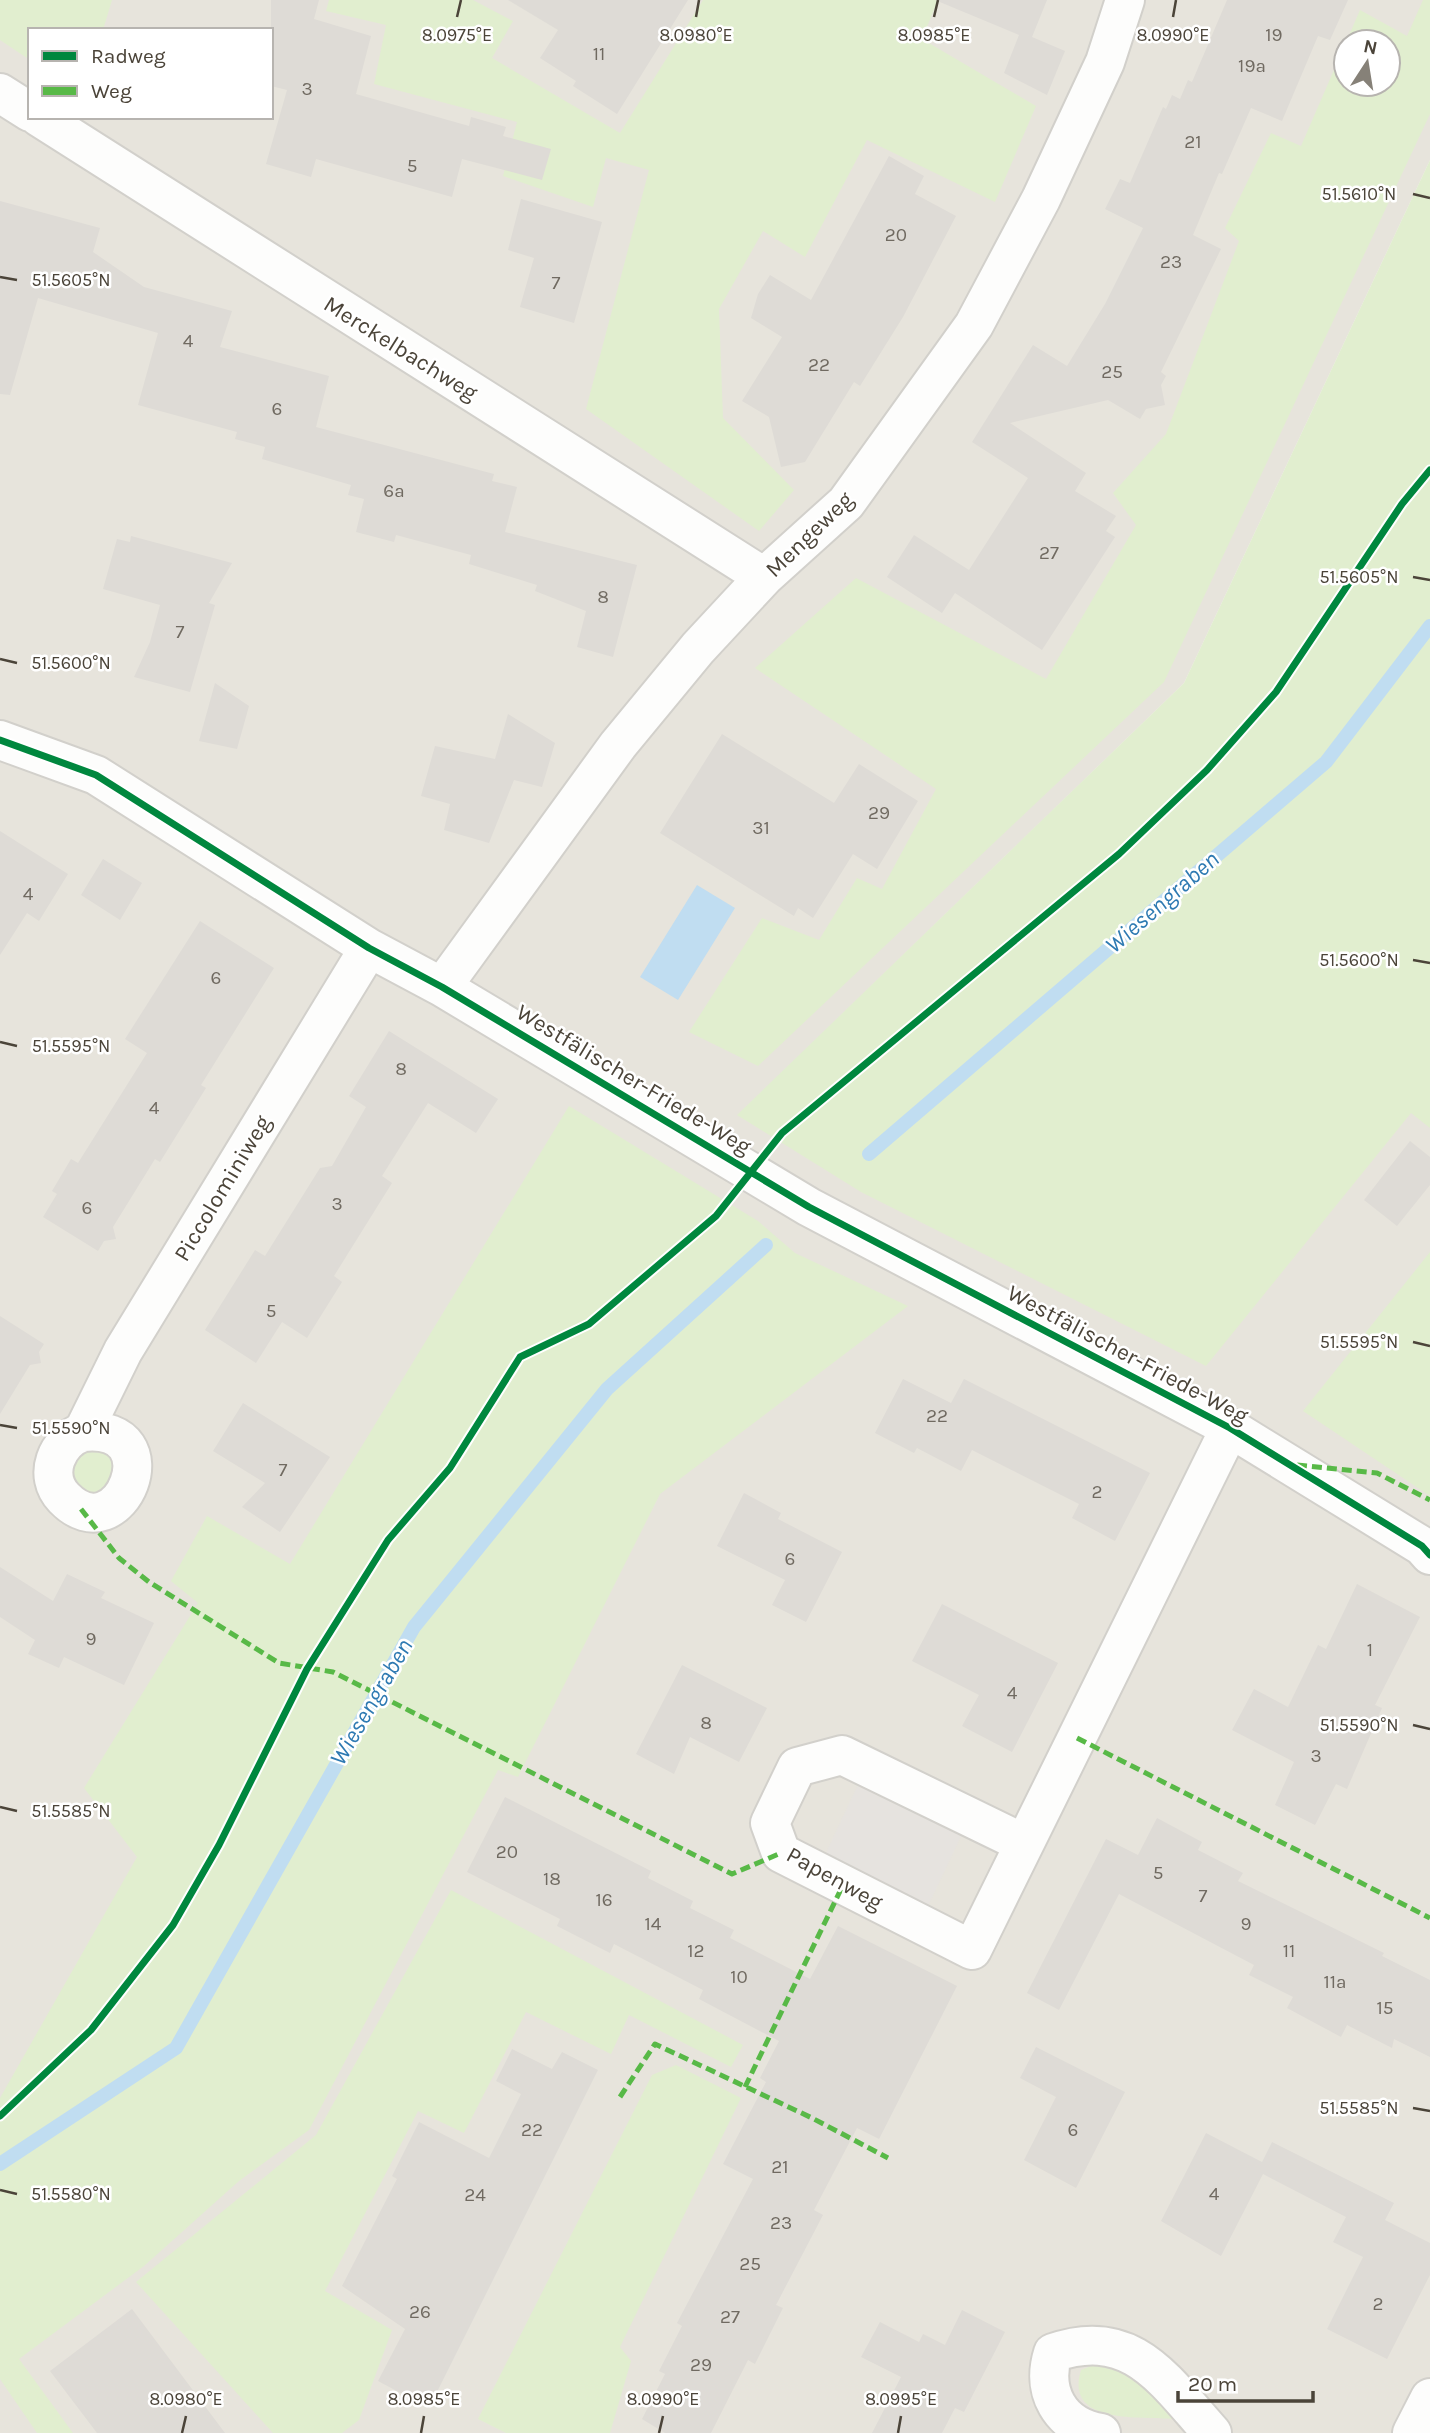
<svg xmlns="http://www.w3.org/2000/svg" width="1430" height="2433" font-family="Karla,sans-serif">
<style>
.residential{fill:#e7e4dc;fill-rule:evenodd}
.green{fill:#e1eecf;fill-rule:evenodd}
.parking{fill:#e6e3df}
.water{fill:#c0ddf1}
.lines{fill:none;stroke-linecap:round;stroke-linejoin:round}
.stream{stroke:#c0ddf1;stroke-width:14}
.building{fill:#dedbd6}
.minor-casing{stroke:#d2d0cb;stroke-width:42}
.minor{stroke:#fdfdfc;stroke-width:38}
.quiet{stroke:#58b947;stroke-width:5;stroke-dasharray:10 5;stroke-linecap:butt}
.cycleway-casing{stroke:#fff;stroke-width:11}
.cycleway{stroke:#00873e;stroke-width:7}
.ticks{fill:none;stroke:#4b4439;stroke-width:2.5}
.labels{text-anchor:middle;stroke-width:5;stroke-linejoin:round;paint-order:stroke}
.number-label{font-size:19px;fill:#706a61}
.street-label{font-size:23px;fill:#4b4439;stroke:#fff}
.water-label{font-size:24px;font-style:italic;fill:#2e7ab2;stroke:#fff}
.ticks-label{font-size:18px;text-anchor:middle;fill:#4b4439;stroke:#fff;stroke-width:5;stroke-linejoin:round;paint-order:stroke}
</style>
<rect width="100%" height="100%" fill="#f4f2ee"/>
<!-- residential -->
<path class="residential" d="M0,0H1430V160L1184,683L738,1115L1430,1069V2433H0ZM30,30H271V117H30ZM1346,42H1388V84H1346Z"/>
<!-- green -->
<path class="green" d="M0,0H112L103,30H30V60L0,40Z
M329,0H473L513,21L492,58L620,133L703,0H938L922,39L1036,106L995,202L867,140L805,257L763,231L719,309L723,418L794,490L759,531L586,409L649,170L606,158L593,207L503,176L517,122L374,84L386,25L326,11Z
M1423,0H1430V114L1164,682L758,1066L689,1032L762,918L819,940L857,878L882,889L936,789L755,668L856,578L1046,679L1136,525L1113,493L1166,434L1239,241L1225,228L1271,133L1301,146L1360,10L1407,36ZM1346,42H1388V84H1346Z
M1430,160V1128L1411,1113L1206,1366L861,1192L737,1115L1184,683Z
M569,1106L758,1221L795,1253L908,1306L660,1494L518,1777L498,1770L309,2130L239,2181L144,2266L19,2359L73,2433H37L0,2379V2098L137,1857L84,1788L198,1603L171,1581L207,1516L290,1564Z
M1430,1252V1496L1303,1411Z
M82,1450L110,1454L117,1474L99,1495L81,1492L69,1470Z
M451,1890L743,2045L731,2067L629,2015L611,2054L526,2012L464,2133L418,2111L325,2291L392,2330L359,2420L342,2433H273L136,2282L316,2135Z
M676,2065L741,2098L620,2347L631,2361L610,2433H506L478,2419L652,2075Z
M1094,2365C1132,2367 1150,2393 1173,2419C1140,2416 1064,2425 1081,2370Z"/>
<!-- parking -->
<path class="parking" d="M858,1785L962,1834L928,1906L824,1857Z"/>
<!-- water -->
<path class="water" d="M697,885L735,908L678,1000L640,977Z"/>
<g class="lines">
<!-- stream -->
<path class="stream" d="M869,1154L1326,762L1430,626
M0,2164L176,2048L414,1627L607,1389L766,1245"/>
</g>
<!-- building -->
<path class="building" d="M271,0H319L314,19L371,36L356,94L469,126L471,117L506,127L503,136L551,149L542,180L462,159L452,197L316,159L311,177L266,164L287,90L271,86Z
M508,0H688L617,114L573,86L576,81L540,58L558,30Z
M935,0H1047L1032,37L1065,51L1047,95L1004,73L1019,35Z
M1227,0H1348L1330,40L1318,36L1282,121L1251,108L1222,174L1219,173L1193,235L1221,249L1161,372L1166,376L1161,385L1165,405L1146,409L1140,419L1108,400L1010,423L1086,473L1075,491L1116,516L1106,531L1115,537L1042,650L955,593L942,613L887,577L914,535L969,570L1028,478L972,442L1033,345L1067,366L1105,304L1143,228L1105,209L1120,179L1130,183L1163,107L1166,109L1172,95L1180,99L1188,80L1192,82Z
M889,156L924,176L915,194L956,216L903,317L860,386L854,382L805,462L781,467L769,417L742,401L782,337L751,318L758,294L770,275L811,300Z
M521,199L602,222L574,323L520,307L534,258L508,250Z
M0,201L100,228L93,252L144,287L232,311L220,347L329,376L316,427L494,474L492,481L517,487L505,532L637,565L613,657L577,647L586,611L535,591L537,585L469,564L471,555L396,535L394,542L356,532L364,499L348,495L351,485L262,459L265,447L235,439L237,432L138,405L158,333L38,298L10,395L0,394Z
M131,536L232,563L209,603L215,605L190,692L134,677L150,642L160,605L103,589L117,539L130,542Z
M215,683L249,706L237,749L199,741Z
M508,714L555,743L542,787L514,780L489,843L444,830L450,804L421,796L435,746L495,759Z
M722,734L834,803L859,764L918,801L877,869L853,854L813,918L798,908L794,916L660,833Z
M0,831L68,874L39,921L27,913L0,955Z
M103,859L142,883L120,920L81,895Z
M200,921L274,968L201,1085L206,1088L160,1162L155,1159L113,1227L116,1239L104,1241L98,1251L43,1217L57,1194L52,1191L71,1159L78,1163L147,1053L125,1039Z
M389,1031L498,1099L476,1133L428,1103L382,1176L392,1183L334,1276L342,1282L307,1338L282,1322L256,1363L205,1330L255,1250L265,1256L320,1168L332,1166L366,1107L349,1096Z
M1410,1141L1430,1157V1185L1397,1226L1364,1200Z
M0,1316L44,1344L39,1352L41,1363L30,1365L0,1414Z
M903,1379L951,1403L964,1379L1150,1473L1115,1541L1072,1518L1079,1504L972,1450L961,1471L917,1448L914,1453L875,1433Z
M243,1403L330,1457L280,1532L242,1507L265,1483L213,1451Z
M744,1493L781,1513L778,1519L842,1552L806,1622L772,1605L785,1580L717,1546Z
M0,1567L53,1601L67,1574L105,1592L101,1598L154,1623L124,1685L64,1657L59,1668L28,1654L35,1640L0,1617Z
M1357,1584L1420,1617L1375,1705L1382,1708L1347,1789L1336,1784L1315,1825L1275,1805L1294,1762L1232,1730L1254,1689L1288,1707L1318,1645L1326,1649Z
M942,1604L1058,1663L1012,1752L962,1726L979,1695L912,1661Z
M682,1665L767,1708L739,1762L690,1737L674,1774L636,1754Z
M505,1797L651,1871L648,1878L693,1901L690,1908L734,1930L730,1938L810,1979L838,1926L957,1986L879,2139L857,2128L814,2210L823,2215L776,2305L783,2308L755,2364L748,2360L711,2433H665L642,2419L665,2374L659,2371L682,2326L677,2323L753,2179L723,2164L766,2082L760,2078L779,2041L699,1999L703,1990L614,1944L610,1953L557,1926L560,1919L467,1872Z
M1157,1818L1202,1842L1198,1850L1243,1873L1238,1881L1384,1953L1382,1956L1430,1980V2057L1394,2039L1392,2048L1347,2025L1341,2037L1287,2008L1293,1997L1249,1975L1254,1965L1119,1894L1059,2010L1027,1993L1106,1839L1138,1855Z
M1036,2047L1125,2092L1076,2188L1024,2160L1056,2097L1020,2078Z
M512,2049L552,2069L562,2052L598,2070L429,2408L378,2381L405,2329L342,2286L397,2179L392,2176L419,2122L489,2158L521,2094L496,2081Z
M1206,2133L1262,2162L1272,2142L1394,2203L1385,2220L1430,2243V2275L1387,2359L1327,2329L1363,2257L1333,2242L1346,2217L1263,2174L1221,2256L1161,2221Z
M132,2309L225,2433H97L50,2371Z
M962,2310L1005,2332L964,2412L955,2408L942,2433H872L901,2377L861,2357L880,2322L919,2342L923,2334L945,2345Z"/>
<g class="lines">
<!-- minor casing -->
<g class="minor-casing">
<path id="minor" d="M0,93L30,112
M39,117L764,577
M0,740L96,775L369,948L442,987L809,1207L1230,1428L1422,1546L1430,1555
M442,987L618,745L698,648L764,577L846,503L974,325L1041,199L1105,62L1125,0
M83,1432C57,1441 42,1475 64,1498C120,1556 175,1423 83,1432L123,1351L369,948
M1023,1843L842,1755L797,1767L770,1823L781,1853L972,1950L1230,1428
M1101,2433C1059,2426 1041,2391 1053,2353C1132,2325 1165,2381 1212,2433
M1412,2433L1430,2398"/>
</g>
<!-- minor -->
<use href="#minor" class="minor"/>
<!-- quiet -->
<path class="quiet" d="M1297,1465L1377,1473L1430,1500
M81,1509L119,1558L149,1582L279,1663L333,1672L732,1874L781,1853
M1077,1738L1430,1918
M745,2087L843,1885
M620,2097L655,2044L812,2118L888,2158"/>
<!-- cycleway casing -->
<g class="cycleway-casing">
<path id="cycleway" d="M0,740L96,775L369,948L442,987L809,1207L1230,1428L1422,1546L1430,1555
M0,2116L91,2030L173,1925L219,1845L307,1669L388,1540L450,1468L520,1357L589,1324L716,1216L782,1133L1119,854L1207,770L1276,692L1402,504L1430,470"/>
</g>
<!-- cycleway -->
<use href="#cycleway" class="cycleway"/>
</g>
<!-- ticks -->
<path class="ticks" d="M457,17L461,0M696,17L699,0M934,17L938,0M1173,17L1176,0M1413,194L1430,198M0,277L17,280M1413,577L1430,580M0,659L17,663M1413,960L1430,963M0,1042L17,1046M1413,1342L1430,1346M0,1425L17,1428M1413,1725L1430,1729M0,1807L17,1811M1413,2108L1430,2111M0,2190L17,2194M182,2433L186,2416M421,2433L424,2416M659,2433L663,2416M898,2433L901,2416"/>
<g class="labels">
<!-- number labels -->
<g class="number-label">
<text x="1274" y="41">19</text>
<text x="599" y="60">11</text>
<text x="1252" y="72">19a</text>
<text x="307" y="95">3</text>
<text x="1193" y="148">21</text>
<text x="412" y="172">5</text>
<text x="896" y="241">20</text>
<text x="1171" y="268">23</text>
<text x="556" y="289">7</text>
<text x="188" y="347">4</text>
<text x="819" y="371">22</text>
<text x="1112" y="378">25</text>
<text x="277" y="415">6</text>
<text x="394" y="497">6a</text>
<text x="1049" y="559">27</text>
<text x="603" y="603">8</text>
<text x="180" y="638">7</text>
<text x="879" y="819">29</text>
<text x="761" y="834">31</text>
<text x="28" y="900">4</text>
<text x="216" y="984">6</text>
<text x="401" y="1075">8</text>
<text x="154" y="1114">4</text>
<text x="337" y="1210">3</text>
<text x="87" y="1214">6</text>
<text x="271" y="1317">5</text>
<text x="937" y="1422">22</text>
<text x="283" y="1476">7</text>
<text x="1097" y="1498">2</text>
<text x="790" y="1565">6</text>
<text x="91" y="1645">9</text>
<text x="1370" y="1656">1</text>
<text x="1012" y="1699">4</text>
<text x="706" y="1729">8</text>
<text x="1316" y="1762">3</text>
<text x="507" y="1858">20</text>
<text x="1158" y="1879">5</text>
<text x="552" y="1885">18</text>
<text x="1203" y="1902">7</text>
<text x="604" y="1906">16</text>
<text x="653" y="1930">14</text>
<text x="1246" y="1930">9</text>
<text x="696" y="1957">12</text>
<text x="1289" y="1957">11</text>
<text x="739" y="1983">10</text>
<text x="1335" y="1988">11a</text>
<text x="1385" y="2014">15</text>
<text x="532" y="2136">22</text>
<text x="1073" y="2136">6</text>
<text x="780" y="2173">21</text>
<text x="1214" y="2200">4</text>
<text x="475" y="2201">24</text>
<text x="781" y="2229">23</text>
<text x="750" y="2270">25</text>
<text x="1378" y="2310">2</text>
<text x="420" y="2318">26</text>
<text x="730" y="2323">27</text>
<text x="701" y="2371">29</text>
</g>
<!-- street labels -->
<g class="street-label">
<text transform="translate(401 348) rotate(32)" y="8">Merckelbachweg</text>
<text transform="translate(809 534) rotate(-44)" y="8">Mengeweg</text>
<text transform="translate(634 1079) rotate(31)" y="8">Westfälischer-Friede-Weg</text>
<text transform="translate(222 1188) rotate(-59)" y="8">Piccolominiweg</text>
<text transform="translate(1128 1354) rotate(28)" y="8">Westfälischer-Friede-Weg</text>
<text transform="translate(835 1878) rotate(29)" y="8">Papenweg</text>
</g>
<!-- water labels -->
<g class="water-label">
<text transform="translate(1162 902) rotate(-41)" y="8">Wiesengraben</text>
<text transform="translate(371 1702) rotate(-60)" y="8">Wiesengraben</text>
</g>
</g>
<g class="ticks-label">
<text x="457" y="41">8.0975°E</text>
<text x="696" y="41">8.0980°E</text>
<text x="934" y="41">8.0985°E</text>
<text x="1173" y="41">8.0990°E</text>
<text x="1359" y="200">51.5610°N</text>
<text x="71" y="286">51.5605°N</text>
<text x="1359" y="583">51.5605°N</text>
<text x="71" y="669">51.5600°N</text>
<text x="1359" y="966">51.5600°N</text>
<text x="71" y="1052">51.5595°N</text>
<text x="1359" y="1348">51.5595°N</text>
<text x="71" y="1434">51.5590°N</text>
<text x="1359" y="1731">51.5590°N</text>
<text x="71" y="1817">51.5585°N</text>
<text x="1359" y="2114">51.5585°N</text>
<text x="71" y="2200">51.5580°N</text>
<text x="186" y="2405">8.0980°E</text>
<text x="424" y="2405">8.0985°E</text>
<text x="663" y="2405">8.0990°E</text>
<text x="901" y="2405">8.0995°E</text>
</g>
<!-- legend -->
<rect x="28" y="28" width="245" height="91" fill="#ffffff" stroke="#b7b4b0" stroke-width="2"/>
<rect x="42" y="51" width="35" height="10" fill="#00873e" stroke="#b7b4b0" stroke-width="2"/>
<text x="91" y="63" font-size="21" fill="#4b4439">Radweg</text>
<rect x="42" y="86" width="35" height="10" fill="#58b947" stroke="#b7b4b0" stroke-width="2"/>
<text x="91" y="98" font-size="21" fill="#4b4439">Weg</text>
<!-- north arrow -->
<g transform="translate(1367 63) rotate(12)"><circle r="33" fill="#ffffff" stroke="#b7b4b0" stroke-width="2"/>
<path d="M0-5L12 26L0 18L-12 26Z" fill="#868178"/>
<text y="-10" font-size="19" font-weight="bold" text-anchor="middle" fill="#4b4439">N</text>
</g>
<!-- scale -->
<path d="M1178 2391v10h135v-10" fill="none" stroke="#4b4439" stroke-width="3.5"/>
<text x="1188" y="2391" font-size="21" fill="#4b4439" stroke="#ffffff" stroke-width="5" paint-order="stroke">20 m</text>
</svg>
